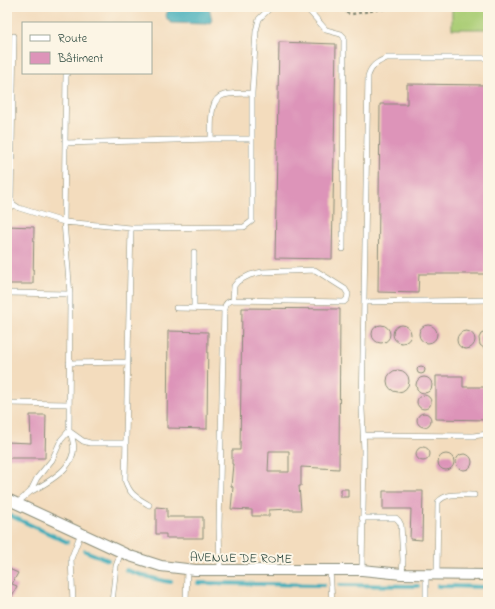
<svg xmlns="http://www.w3.org/2000/svg" width="495" height="609" font-family="'Indie Flower',sans-serif">
<style>
.green{fill:#acce77;stroke:#668656}
.water{fill:#3cacb9;stroke:#2e7476}
.lines{fill:none;stroke-linecap:round;stroke-linejoin:round}
.stream{stroke:#3cacb9;stroke-width:4}
.building{fill:#dd94b9;fill-rule:evenodd}
.service-casing{stroke:#898c78;stroke-width:6}
.minor-casing{stroke:#898c78;stroke-width:12}
.path{stroke:#898c78;stroke-width:2.5;stroke-dasharray:3 3;stroke-linecap:butt}
.service{stroke:#fff;stroke-width:5}
.minor{stroke:#fff;stroke-width:10}
.labels{text-anchor:middle;stroke-width:4;stroke-linejoin:round;paint-order:stroke}
.street-label{font-size:13px;fill:#1f3d34;stroke:#fcf5e5}
</style>
<rect width="100%" height="100%" fill="#fcf5e5"/>
<filter id="ink" filterUnits="userSpaceOnUse"><feTurbulence type="fractalNoise" baseFrequency=".025" numOctaves="2"/><feDisplacementMap in="SourceGraphic" scale="8" xChannelSelector="R" yChannelSelector="G"/><feConvolveMatrix kernelMatrix="1 2 1 2 8 2 1 2 1" color-interpolation-filters="sRGB"/></filter>
<filter id="wash" filterUnits="userSpaceOnUse"><feTurbulence type="fractalNoise" baseFrequency=".012" numOctaves="4" result="noise"/><feDisplacementMap in="SourceGraphic" scale="16" xChannelSelector="R" yChannelSelector="G"/><feGaussianBlur stdDeviation="0.9" result="paint"/><feColorMatrix in="noise" values="0 0 0 0 0 0 0 0 0 0 0 0 0 0 0 0 0 1.4 0 .05"/><feComposite in="paint" operator="in"/></filter>
<g filter="url(#wash)">
<rect width="100%" height="100%" fill="#f3dcbd"/>
<!-- green -->
<path class="green" d="M452,7H488V29H452Z"/>
<!-- water -->
<path class="water" d="M175,7H209L212,20L210,23L206,24L172,23C163,18 165,10 175,7Z"/>
<g class="lines">
<!-- stream -->
<path class="stream" d="M7,514L67,542
M85,551L108,560
M126,570C141,575 155,580 171,582
M198,583L324,585
M340,585L418,586
M438,586L488,587"/>
</g>
<g id="blocks">
<!-- building -->
<path class="building" d="M279,42L336,44L332,259L275,258Z
M407,84L488,85V254H486V274H419L418,293L378,292L380,104H407Z
M7,226L34,227L33,284H7Z
M242,308L340,309L339,469L301,467V486H299L301,510H290V509L269,510V516H252V510L231,509L233,487L231,486L233,464H232V450H240ZM269,451H289V472H268Z
M393 334a9 9 0 1 1 18 0a9 9 0 1 1-18 0Z
M419 334a9 9 0 1 1 18 0a9 9 0 1 1-18 0Z
M372 334a9 9 0 1 1 18 0a9 9 0 1 1-18 0Z
M457 340a9 9 0 1 1 18 0a9 9 0 1 1-18 0Z
M168,331L208,332L207,429L167,428Z
M488,331V349H485L480,345L479,338L481,334Z
M417 370a4 4 0 1 1 8 0a4 4 0 1 1-8 0Z
M387 381a11 11 0 1 1 22 0a11 11 0 1 1-22 0Z
M436,376H463V387H488V420L436,419Z
M416 385a8 8 0 1 1 16 0a8 8 0 1 1-16 0Z
M417 402a7 7 0 1 1 14 0a7 7 0 1 1-14 0Z
M417 420a7 7 0 1 1 14 0a7 7 0 1 1-14 0Z
M30,415H46L45,458H7V442L31,443Z
M416 454a7 7 0 1 1 14 0a7 7 0 1 1-14 0Z
M456 462a8 8 0 1 1 16 0a8 8 0 1 1-16 0Z
M438 462a8 8 0 1 1 16 0a8 8 0 1 1-16 0Z
M341,489H348V497H341Z
M383,491H423L422,540L410,539L411,509H383Z
M156,507L167,508V517H203V538H166V534H156Z
M7,568L18,573L12,584L17,586L9,602H7Z"/>
</g>
</g>
<g filter="url(#ink)">
<use href="#blocks" fill-opacity="0" stroke="#898c78" stroke-width="1"/>
<g class="lines">
<!-- service casing -->
<g class="service-casing">
<path id="service" d="M306,7L326,30L341,34L344,37L343,249
M14,36L11,199L13,204L19,208L64,222L131,228L244,227L252,221V93
M211,139H252
M65,143L66,75L68,73
M7,211L13,204
M131,228L125,480C130,495 136,497 149,505
M7,293L70,294
M364,302L488,300
M176,308L224,309
M194,308V252
M69,363L128,362
M7,403L69,404
M69,431C86,462 53,480 30,492L37,478L52,460L61,440Z
M363,435L473,436L488,434
M126,443H90L83,441L69,431L70,294L64,222L65,143L211,139C212,126 208,99 224,95C232,93 243,93 252,93L256,31L259,19L271,7
M17,503L30,492
M362,518H396L399,521L401,525L403,560L402,574
M220,570L219,526L224,309C225,303 228,301 233,300L344,302L347,299L348,294L345,289L315,270L262,272L250,275L238,281L234,286L233,300
M330,570L332,602
M362,570L364,451L362,409L368,76C371,66 377,62 387,58H488
M437,574L438,502C446,492 463,495 474,495
M73,602L71,559L81,533
M112,602L116,566L121,552
M186,602L187,569
M426,602V574"/>
</g>
<!-- minor casing -->
<g class="minor-casing">
<path id="minor" d="M7,499L130,556L161,566L195,570H362L402,574L488,575"/>
</g>
<!-- path -->
<path class="path" d="M344,7L347,13L352,14L395,7"/>
<!-- service -->
<use href="#service" class="service"/>
<!-- minor -->
<use href="#minor" class="minor"/>
</g>
</g>
<g class="labels">
<!-- street labels -->
<g class="street-label">
<text transform="translate(241 557) rotate(1)" y="5">AVENUE DE ROME</text>
</g>
</g>
<!-- margin -->
<rect width="495" height="609" fill="none" stroke="#fcf5e5" stroke-width="24"/>
<!-- legend -->
<rect x="22" y="22" width="130" height="52" fill="#fcf5e5" stroke="#a4ab9e"/>
<rect x="30" y="35" width="20" height="6" fill="#ffffff" stroke="#a4ab9e"/>
<text x="58" y="42" font-size="12" fill="#1f3d34">Route</text>
<rect x="30" y="52" width="20" height="12" fill="#dd94b9" stroke="#a4ab9e"/>
<text x="58" y="62" font-size="12" fill="#1f3d34">Bâtiment</text>
</svg>
